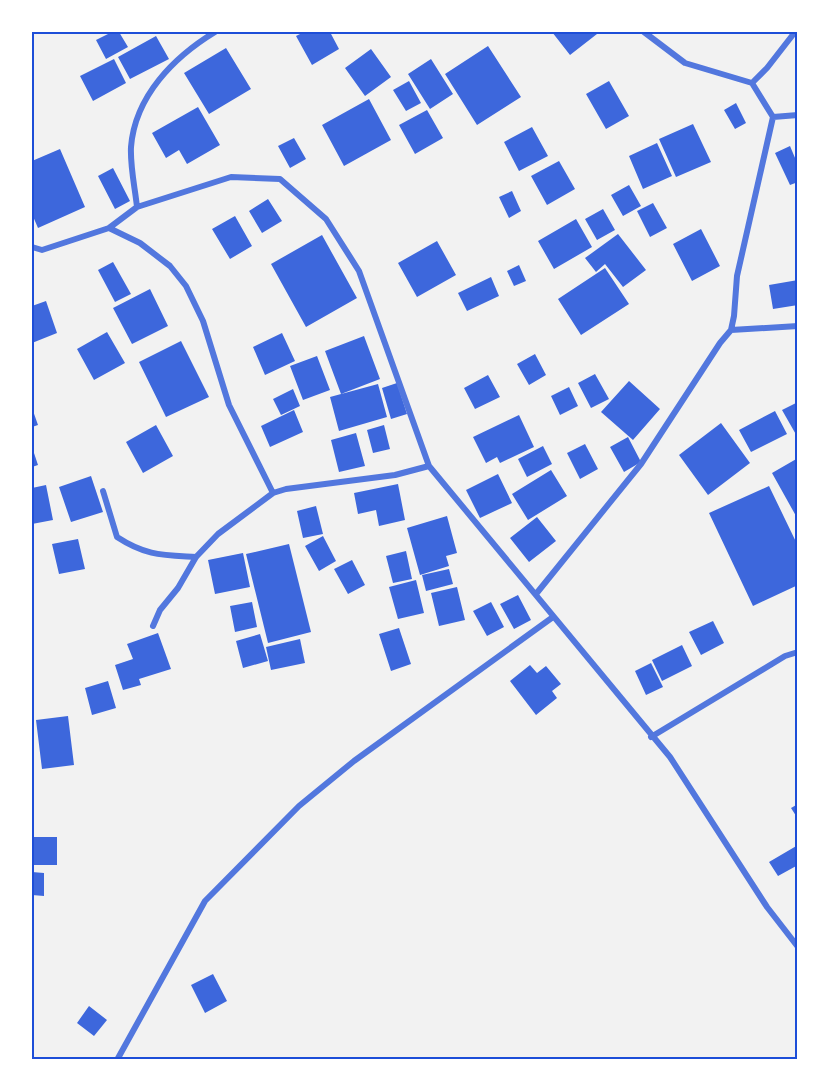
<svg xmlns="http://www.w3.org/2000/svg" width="829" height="1091" font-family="'Titillium Web',sans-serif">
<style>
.building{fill:#3d67dc}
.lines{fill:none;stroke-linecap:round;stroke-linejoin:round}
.minor{stroke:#5277de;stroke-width:6}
.neatline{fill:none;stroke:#1d4ed8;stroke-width:2}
</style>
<rect width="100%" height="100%" fill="#f2f2f2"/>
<!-- building -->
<path class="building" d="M112,32H119L128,47L106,59L96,40Z
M304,32H330L339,49L312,65L296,36Z
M552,32H595L597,34L570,55Z
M156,36L169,59L130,79L118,57Z
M488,46L521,97L477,125L445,74Z
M226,48L251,89L209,114L184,73Z
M371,49L391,77L365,96L345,68Z
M114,59L126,83L93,101L80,76Z
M431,59L453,94L430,109L408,74Z
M409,81L421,103L406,111L393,90Z
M609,81L629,116L606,129L586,94Z
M369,99L391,140L344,166L322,125Z
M736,103L746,123L735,129L724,110Z
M198,107L220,145L187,164L179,150L166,158L152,133Z
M427,110L443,138L415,154L399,125Z
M693,124L711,162L676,177L659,139Z
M532,127L548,156L519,171L504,142Z
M294,138L306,159L290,168L278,146Z
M657,143L672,176L643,189L629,156Z
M790,146L798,165V182L790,185L775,153Z
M60,149L85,207L38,228L32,214V161Z
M559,161L575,189L547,205L531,176Z
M113,168L130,201L115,209L98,176Z
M629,185L641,206L623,216L611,195Z
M512,191L521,211L509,218L499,197Z
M268,199L282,221L262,233L249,211Z
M653,203L667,228L650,237L637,211Z
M603,209L615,230L597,240L585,219Z
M235,216L252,246L230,259L212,229Z
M576,219L592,247L554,269L538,241Z
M701,229L720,266L692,281L673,244Z
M618,234L646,270L623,287L605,264L596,272L585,258Z
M322,235L357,298L306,327L271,264Z
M437,241L456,275L417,297L398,263Z
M113,262L131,294L115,302L98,270Z
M519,265L526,281L514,286L507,271Z
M605,268L629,304L581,335L558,299Z
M491,277L499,296L467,311L458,293Z
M798,280V305L773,309L769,285Z
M150,289L168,326L132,344L113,308Z
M46,301L57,333L32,343V306Z
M107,332L125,363L94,380L77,349Z
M282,333L295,361L265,375L253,347Z
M364,336L380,379L341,394L325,351Z
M181,341L209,397L166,417L139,362Z
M535,354L546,375L529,385L517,364Z
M317,356L330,390L303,400L290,366Z
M595,374L609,399L591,408L578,383Z
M488,375L500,397L475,409L464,388Z
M629,381L660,409L633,440L601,412Z
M397,383L407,414L391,419L382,388Z
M378,384L387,417L339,431L330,397Z
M569,387L578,406L560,415L551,396Z
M293,389L300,406L281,415L273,399Z
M798,402V438L782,410Z
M32,408L38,425L32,427Z
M294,410L303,432L270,447L261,426Z
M775,411L787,434L751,452L739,430Z
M519,415L534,447L500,463L497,457L486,463L473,437Z
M721,423L750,463L708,495L679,455Z
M156,425L173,456L143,473L126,442Z
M384,425L390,449L373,453L367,430Z
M356,433L365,466L339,472L331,440Z
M628,437L641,462L624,472L610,447Z
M585,444L598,469L580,479L567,453Z
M543,446L552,464L527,477L518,459Z
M32,447L38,465L32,467Z
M798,458V515L796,516L772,473Z
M551,470L567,496L528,520L512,494Z
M498,474L512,503L480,518L466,490Z
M91,476L103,512L71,522L59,487Z
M398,484L405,520L379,526L376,510L358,514L354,493Z
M46,485L53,520L32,524V488Z
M769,486L798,546V585L753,606L709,513Z
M316,506L323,534L303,538L297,511Z
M447,516L457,553L446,556L449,566L420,575L407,528Z
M537,517L556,541L529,562L510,538Z
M323,536L336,561L319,571L305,546Z
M78,539L85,569L59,574L52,544Z
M289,544L311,632L268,643L246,554Z
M406,551L412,579L393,583L386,556Z
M243,553L250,587L215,594L208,560Z
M352,560L365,585L348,594L334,569Z
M449,569L453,584L426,591L422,575Z
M416,580L424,613L398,619L389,587Z
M457,587L465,620L439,626L431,593Z
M518,595L531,620L514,629L500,604Z
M252,602L257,627L235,632L230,606Z
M491,602L504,627L487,636L473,611Z
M713,621L724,643L701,655L689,632Z
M399,628L411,664L391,671L379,634Z
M158,633L171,669L139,679L141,685L123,690L115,665L133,659L127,644Z
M260,634L268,661L243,668L236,641Z
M300,639L305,663L271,670L266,647Z
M682,645L692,666L662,681L652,660Z
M651,663L663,687L646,695L635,671Z
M530,665L537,673L546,666L561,684L552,691L557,698L536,715L510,681Z
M108,681L116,708L92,715L85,688Z
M68,716L74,765L42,769L36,720Z
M798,804V819L791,808Z
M32,837H57V865H32Z
M798,845V865L778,876L769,862Z
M32,872L44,873V896L32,895Z
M213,974L227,1001L205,1013L191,985Z
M89,1006L107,1020L94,1036L77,1023Z"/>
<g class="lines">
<!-- minor -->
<path class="minor" d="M644,32L685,63L752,83
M773,117L798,115
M137,207C135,188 130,166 131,147C135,96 174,57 215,32
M32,247L42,250L109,228
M731,330L798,326
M429,466L359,271L326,219L280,179L231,177L137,207L109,228L140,243L170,266L186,286L203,321L229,405L273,493L286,489L395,475L429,466L670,757L767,907L798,947
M103,491L117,537C146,556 163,555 196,557
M536,594L641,464L720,343L731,330L734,316L737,276L773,117L752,83L767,68L795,32
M153,626L160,610L178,588L196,557L218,534L273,493
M651,737L785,656L798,652
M117,1060L205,901L299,806L354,761L553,617"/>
</g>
<!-- border -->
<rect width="829" height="1091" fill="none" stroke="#ffffff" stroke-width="66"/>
<rect x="33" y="33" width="763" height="1025" class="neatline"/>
</svg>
